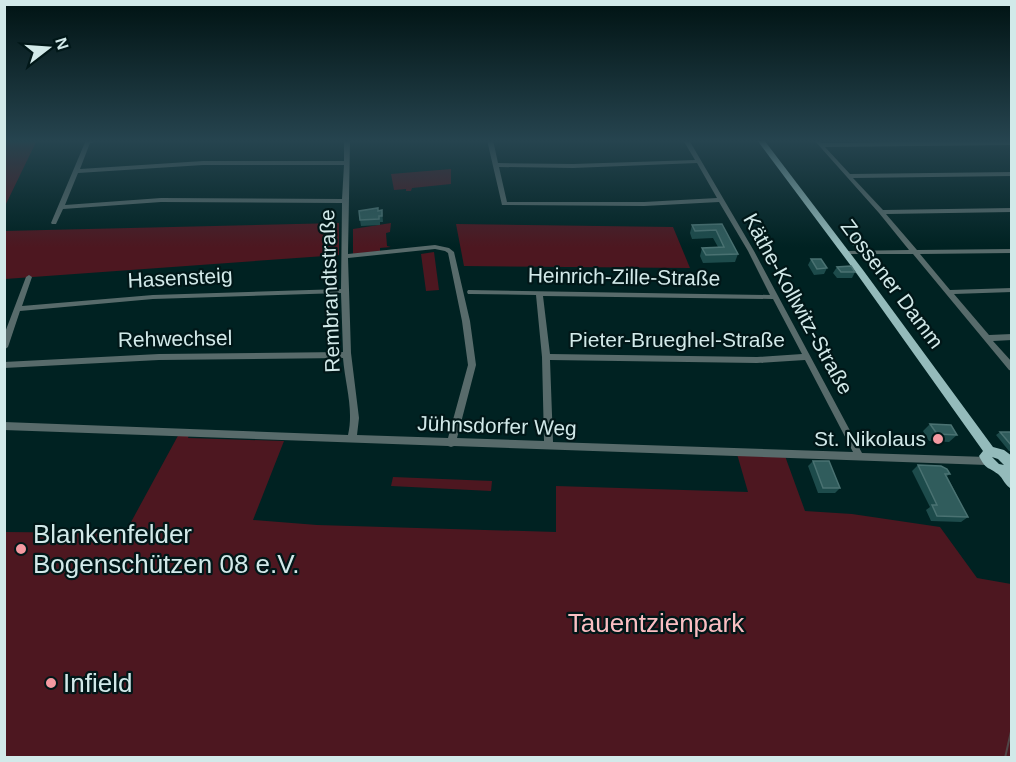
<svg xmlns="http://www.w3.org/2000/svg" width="1016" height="762" font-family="Helvetica,sans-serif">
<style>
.green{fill:#4d1720}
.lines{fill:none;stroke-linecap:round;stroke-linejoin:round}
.stream{stroke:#4f4647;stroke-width:2}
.minor{fill:#586b6b;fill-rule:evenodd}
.major{fill:#94bbbb;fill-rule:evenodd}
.wall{fill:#1d4b4b}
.building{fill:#305c5c;stroke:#4a7272;stroke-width:1.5}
.poi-dot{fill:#f49aa2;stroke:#011718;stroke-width:2}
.labels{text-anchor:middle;stroke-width:4.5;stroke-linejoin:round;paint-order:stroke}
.street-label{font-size:21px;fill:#d2e9e9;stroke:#011718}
.poi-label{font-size:21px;fill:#d2e9e9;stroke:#011718;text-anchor:end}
.near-poi-label{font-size:26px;fill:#d2e9e9;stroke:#011718;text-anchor:start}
.near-park-label{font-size:26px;fill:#fabec2;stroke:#011718}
</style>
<rect width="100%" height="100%" fill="#022"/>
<!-- green -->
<path class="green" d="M5,140H37L5,206L4,140Z
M451,169V184L412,188L411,191H406V189L394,190L391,174Z
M339,223V255L5,279L4,231Z
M391,223L390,232L386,233L387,246L391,247L380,248V251L353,254V229Z
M456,224L673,227L690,268L464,266Z
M434,252L439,290L426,291L421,254Z
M180,432H190L188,438L284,441L253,520L317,525L556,532V486L748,492L737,454L785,456L805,511L852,514L940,527L977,578L1011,584V757L5,758V532L111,533L123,531L130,524Z
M393,477L492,481L491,491L391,486Z"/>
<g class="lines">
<!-- stream -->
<path class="stream" d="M1005,758L1012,727"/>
<!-- minor -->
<path class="minor" d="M86,140H110L90,143L80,169L203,161H344V140H350L348,254L435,245L449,248L454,252L470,321L476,365L457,438L544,441L542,357L536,295L471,294H468L467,292L468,290L770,295L748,251L719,202L644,206L502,205L487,140H493L498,163L573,164L695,160L683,140H689L754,251L862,453L987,457L990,458L992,461L990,464L987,465L454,446L451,447L448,446L4,430V422L348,435C354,409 345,384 343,358L159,360L4,368V362L159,354L343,352L341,293L153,299L20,311L8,347L4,350V335L26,277L29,275L32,277L22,306L153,295L341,289L342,203L161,202L63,209L56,224H52L51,223ZM697,163L717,198L644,202H507L499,167L573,168ZM203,165H344L342,199L161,198L65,205L78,173ZM435,249L445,251L448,253L462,321L468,365L448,438L357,435L359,418L351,353L348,258ZM543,296L773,299L802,354L757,357L550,354ZM550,360L757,363L805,360L853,452L553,442Z
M814,140H819L822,143L1012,141V145L825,147L850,174L1012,172V176L853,178L883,210L1012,208V212L886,214L917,250L1012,249V253L920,254L950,290L1012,288V292L954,294L989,335L1012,334V340L993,341L1012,362V371L1009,370L913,254H843L842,253L845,251L909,250L879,213Z"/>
<!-- major -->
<path class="major" d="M757,140H764L863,270L993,447L1004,450L1012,456V489C1005,486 1003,478 998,474C987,466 986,470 979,456L983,451L857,274ZM992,457L998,459L1004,465L999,464Z"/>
</g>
<!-- wall -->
<path class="wall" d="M382,210L383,222H380V225L361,226L360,220L378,211Z
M722,224L738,254L735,262L703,263L700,256L702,248L718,247L713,238L692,239L690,233L692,225Z
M851,236L864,242L862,245L853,246L849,240Z
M811,259L827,268L824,274L814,275L808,265Z
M837,267L855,272L852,278H837L833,273Z
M930,424L957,435L949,442L929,441L923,431Z
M1000,432L1011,434V451H1009L996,435Z
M813,461L840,488L835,493H818L808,466Z
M918,465L950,474L947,476L968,517L961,522L931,521L926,510L930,507L912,471Z"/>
<!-- building -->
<path class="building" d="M378,208V211L382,210V216H379V219L360,220L359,211Z
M722,224L738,254L706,255L702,248L724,247L716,230L695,231L692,225Z
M851,236H860L864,242H855Z
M811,259H821L827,268L817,269Z
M851,266L855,272H841L837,267Z
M930,424L951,425L957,435L937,434Z
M1000,432H1010L1011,434V445Z
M813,461H829L840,488H823Z
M918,465L941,466L947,469L950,474H945L968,517L937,516L932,505H937Z"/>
<!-- sky -->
<linearGradient id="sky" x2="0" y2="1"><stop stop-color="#001313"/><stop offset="0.57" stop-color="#26444f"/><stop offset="1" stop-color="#26444f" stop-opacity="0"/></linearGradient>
<rect width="1016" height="247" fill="url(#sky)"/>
<!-- markers -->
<g class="poi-dot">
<circle cx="938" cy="439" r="6"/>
<circle cx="21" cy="549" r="6"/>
<circle cx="51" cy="683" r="6"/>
</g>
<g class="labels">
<!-- street labels -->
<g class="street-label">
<text transform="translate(624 277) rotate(1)" y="7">Heinrich-Zille-Straße</text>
<text transform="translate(180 278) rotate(-3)" y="7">Hasensteig</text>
<text transform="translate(892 284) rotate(53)" y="7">Zossener Damm</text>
<text transform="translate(330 291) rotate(-92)" y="7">Rembrandtstraße</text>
<text transform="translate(798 304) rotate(61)" y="7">Käthe-Kollwitz-Straße</text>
<text transform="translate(175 339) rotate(-1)" y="7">Rehwechsel</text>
<text x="677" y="347">Pieter-Brueghel-Straße</text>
<text transform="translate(497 426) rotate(2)" y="7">Jühnsdorfer Weg</text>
</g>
<!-- poi labels -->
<g class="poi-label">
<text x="926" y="446">St. Nikolaus</text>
</g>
<!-- near-poi labels -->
<g class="near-poi-label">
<text x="33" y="543">Blankenfelder<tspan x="33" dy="30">Bogenschützen 08 e.V.</tspan></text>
<text x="63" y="692">Infield</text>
</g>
<!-- near-park labels -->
<g class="near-park-label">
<text x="656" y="632">Tauentzienpark</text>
</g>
</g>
<!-- border -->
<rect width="1016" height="762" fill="none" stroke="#d2e9e9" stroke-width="12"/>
<!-- north arrow -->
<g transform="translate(48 48) rotate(73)" stroke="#011718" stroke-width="4.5" paint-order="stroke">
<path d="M0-4.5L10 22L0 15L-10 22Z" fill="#d2e9e9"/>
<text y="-9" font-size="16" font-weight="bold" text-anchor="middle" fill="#d2e9e9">N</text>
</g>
</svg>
